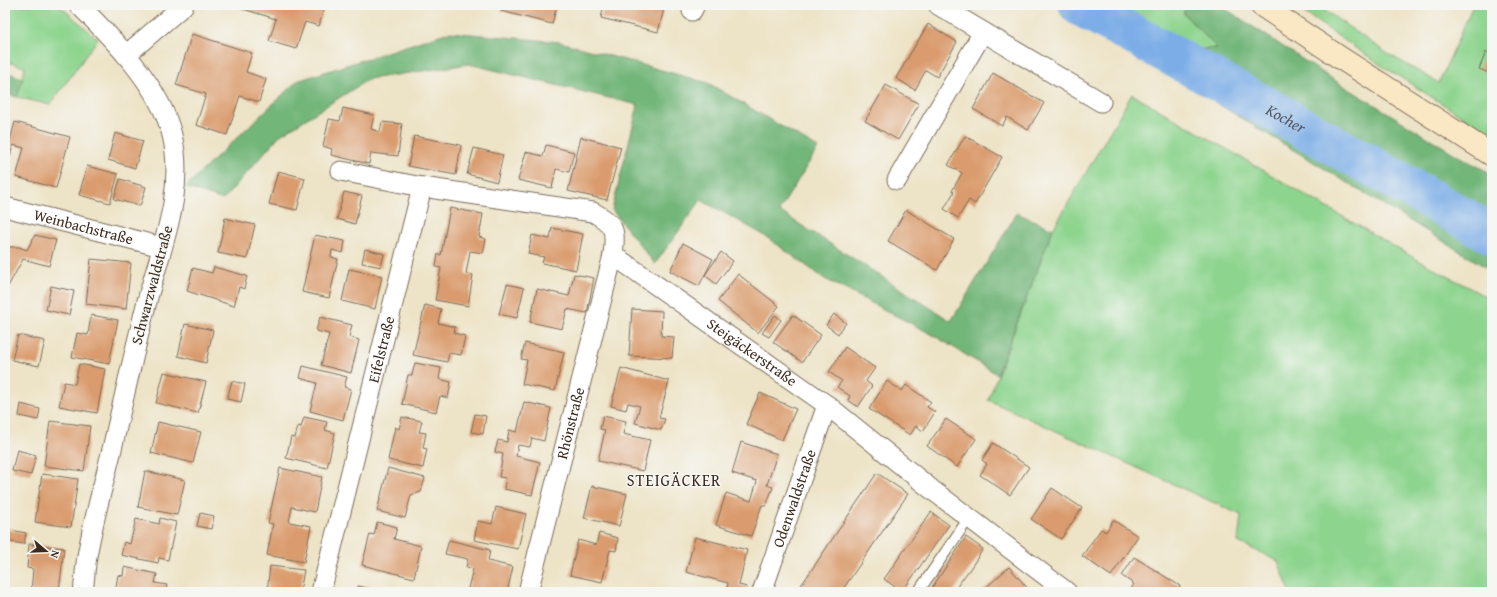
<svg xmlns="http://www.w3.org/2000/svg" width="1497" height="597" font-family="'Gentium Book Plus',serif">
<style>
.green{fill:#8dd48e;stroke:#647f56}
.forest{fill:#72b679;stroke:#56704c}
.lines{fill:none;stroke-linecap:round;stroke-linejoin:round}
.river{stroke:#7cade7;stroke-width:41}
.building{fill:#da9c6e}
.service-casing{stroke:#796b59;stroke-width:12}
.minor-casing{stroke:#796b59;stroke-width:21}
.secondary-casing{stroke:#796b59;stroke-width:24}
.service{stroke:#fff;stroke-width:10}
.minor{stroke:#fff;stroke-width:19}
.secondary{stroke:#fae7c3;stroke-width:22}
.labels{text-anchor:middle;stroke-width:3;stroke-linejoin:round;paint-order:stroke}
.street-label{font-size:15px;fill:#3b2a1e;stroke:#f6f6f2}
.water-label{font-size:16px;font-style:italic;fill:#525864;stroke:#f6f6f2}
.neighbourhood-label{font-size:16px;letter-spacing:1px;fill:#3b2a1e;stroke:#f6f6f2}
</style>
<rect width="100%" height="100%" fill="#f6f6f2"/>
<filter id="ink" filterUnits="userSpaceOnUse"><feTurbulence type="fractalNoise" baseFrequency=".025" numOctaves="2"/><feDisplacementMap in="SourceGraphic" scale="8" xChannelSelector="R" yChannelSelector="G"/><feConvolveMatrix kernelMatrix="1 2 1 2 8 2 1 2 1" color-interpolation-filters="sRGB"/></filter>
<filter id="wash" filterUnits="userSpaceOnUse"><feTurbulence type="fractalNoise" baseFrequency=".012" numOctaves="4" result="noise"/><feDisplacementMap in="SourceGraphic" scale="16" xChannelSelector="R" yChannelSelector="G"/><feGaussianBlur stdDeviation="0.9" result="paint"/><feColorMatrix in="noise" values="0 0 0 0 0 0 0 0 0 0 0 0 0 0 0 0 0 1.4 0 .05"/><feComposite in="paint" operator="in"/></filter>
<g filter="url(#wash)">
<rect width="100%" height="100%" fill="#ede3c6"/>
<!-- green -->
<path class="green" d="M5,5H59L98,39L50,105L17,97L25,67L5,61Z
M1102,5H1185L1184,14L1217,48L1193,50Z
M1293,5H1317L1388,54L1439,83L1473,5H1492V135L1376,62Z
M1132,94L1407,254L1492,300V592H1290L1278,561L1238,542L1241,515L988,400L1053,229Z"/>
<!-- forest -->
<path class="forest" d="M1056,5H1102L1193,50L1217,48L1184,14L1185,5H1220L1326,75L1460,157L1492,174V271Z
M449,32L560,42L708,83L818,148L779,211L951,321L1017,213L1053,229L997,374L935,336L825,279L762,234L701,200L655,264L612,210L638,105L469,64L369,79L279,136L223,200L185,187L297,81Z
M5,72L23,78L17,97L5,94Z"/>
<g class="lines">
<!-- river -->
<path class="river" id="s1" d="M1079,5L1286,118L1492,234"/>
</g>
<g id="blocks">
<!-- building -->
<path class="building" d="M241,5H325L319,26L305,22L296,49L269,41L276,19L240,8Z
M502,5H557L552,24L501,11Z
M604,5H665L658,32L601,18Z
M928,24L957,42L937,77L926,70L915,90L896,78Z
M192,34L252,53L246,72L266,79L259,102L240,96L227,135L196,125L206,94L176,85Z
M1486,52L1492,54V74L1479,69Z
M993,73L1044,103L1028,130L1007,117L1002,126L973,109Z
M886,85L919,104L898,140L865,121Z
M343,108L374,115L371,129L380,132L382,122L402,124L398,156L371,153L369,164L331,155L332,149L323,146L329,119L340,121Z
M15,122L70,137L56,188L16,177L24,148L13,145L5,175V140L10,141Z
M115,133L143,141L135,168L108,160Z
M414,136L461,145L456,175L408,166Z
M965,136L1002,157L975,204L969,200L958,218L944,209L954,192L952,191L962,173L948,165Z
M581,137L621,147L607,200L568,191Z
M546,145L574,152L569,172L556,169L552,188L518,180L526,152L543,156Z
M474,148L503,155L497,182L467,174Z
M87,166L118,174L110,203L79,195Z
M278,171L305,178L297,210L269,204Z
M120,179L146,187L140,206L114,199Z
M344,192L362,196L355,224L337,219Z
M450,208L483,214L479,237L486,239L483,253L470,251L466,274L473,275L468,306L435,300L441,268L436,267L438,254L441,255Z
M906,210L954,239L937,270L888,241Z
M225,218L255,225L247,259L218,253Z
M552,228L583,234L576,270L542,263L544,257L528,254L532,235L550,239Z
M35,235L56,240L49,266L23,259L5,292V247H19L27,250Z
M315,235L345,241L343,253L332,250L331,257L338,259L329,298L302,292Z
M683,243L713,259L699,286L670,271Z
M365,249L384,254L381,267L362,263Z
M721,252L733,261L716,284L705,275Z
M91,259L131,263L126,309L86,304Z
M214,267L247,276L244,289L239,287L234,306L187,291L193,268L212,273Z
M349,269L382,276L375,309L342,301Z
M574,274L594,278L587,313L567,309L562,329L530,322L537,289L569,296Z
M738,274L779,306L758,333L718,301Z
M507,284L524,288L517,318L499,314Z
M51,286L74,291L69,315L46,310Z
M425,305L441,309L438,323L455,327L454,333L465,336L461,355L449,353L447,362L413,355Z
M632,309L662,311L661,336L674,337L672,358L629,356Z
M834,314L846,323L838,334L826,325Z
M91,315L118,320L109,364L72,357L77,333L88,335Z
M775,315L781,320L769,337L762,333Z
M793,315L821,335L802,362L773,342Z
M320,317L352,325L349,337L359,340L351,373L321,365L329,334L316,331Z
M185,324L213,330L206,363L178,356Z
M18,335L45,341L39,366L12,360Z
M525,343L564,352L555,391L522,384L527,360L521,359Z
M845,347L875,368L866,381L872,386L858,407L848,400L850,396L837,387L842,381L829,372Z
M415,363L441,368L439,379L451,382L448,398L440,396L436,412L402,404L408,375H412Z
M79,364L105,369L97,413L59,406L64,382L75,384Z
M303,366L347,377L344,387L351,389L343,420L310,411L317,383L300,378Z
M621,368L669,381L659,418L665,419L661,430L635,423L640,406L628,403L626,410L611,406Z
M164,372L206,382L198,413L156,403Z
M232,381L245,384L241,402L227,399Z
M887,381L902,391L906,385L931,402L927,407L935,412L923,431L916,426L910,435L869,409Z
M760,393L796,409L782,440L746,424Z
M524,402L551,408L544,441L532,438L530,447L518,445L516,456L540,462L532,495L504,489L506,478L499,477L503,454L495,452L498,440L507,442L509,430L517,432Z
M21,404L40,409L38,420L19,416Z
M475,414L486,416L483,434L471,432Z
M603,416L626,421L623,434L650,440L643,471L598,461L605,430L600,429Z
M304,417L327,422L325,430L335,433L327,468L286,458L291,437L295,438L298,426L301,427Z
M402,417L422,421L419,432L426,433L423,448L427,449L423,468L388,460L395,427L399,429Z
M946,419L976,439L957,467L927,446Z
M50,421L90,426L84,471L44,466Z
M158,422L201,432L193,463L151,453Z
M741,442L777,454L767,485L773,487L766,506L762,505L751,536L716,525L726,493L751,501L757,481L732,473Z
M993,443L1029,467L1010,495L980,475L987,464L982,460Z
M17,450L36,455L31,475L12,471Z
M280,468L322,477L315,512L292,507L289,522L311,526L304,562L267,555L273,524L268,523Z
M388,468L425,478L421,492L411,495L405,518L377,511Z
M145,471L185,480L177,515L138,507Z
M877,473L908,494L841,592H807L800,587Z
M42,474L78,479L71,527L35,522Z
M592,486L627,494L619,526L584,518Z
M1052,488L1082,508L1061,539L1031,519Z
M496,507L526,514L518,549L474,540L478,521L492,524Z
M931,512L949,525L902,592L884,579Z
M200,513L214,516L211,529L197,526Z
M160,518L176,522L168,560L159,558L158,563L121,555L124,542L130,544L136,519L159,524Z
M1113,520L1138,536L1111,576L1082,556L1101,529L1106,532Z
M377,522L397,527L394,539L421,546L414,578L362,565L370,534L374,535Z
M5,529L26,533L24,544L5,541Z
M599,533L618,538L616,551L610,550L602,582L570,575L578,540L596,545Z
M695,537L747,550L739,585L747,587L746,592H726L728,583L686,572Z
M966,537L983,549L972,566L953,592H929Z
M449,540L490,550L488,561L513,567L507,592H467L473,569L466,567L468,559L445,554Z
M29,544L64,548L59,592H31L33,569L27,568Z
M1134,557L1180,586L1177,592H1129L1134,584L1122,576Z
M270,566L304,570L300,592H267Z
M124,567L157,574L155,583L167,585L165,592H115L118,575L123,576Z
M1009,567L1031,592H981Z
M358,586L383,591V592H357Z"/>
</g>
</g>
<g filter="url(#ink)">
<use href="#blocks" fill-opacity="0" stroke="#796b59" stroke-width="1"/>
<g class="lines">
<!-- service casing -->
<g class="service-casing">
<path id="service" d="M918,592L969,518"/>
</g>
<!-- minor casing -->
<g class="minor-casing">
<g id="minor">
<path d="M79,5C114,40 160,86 172,135C186,193 160,249 146,305C134,353 123,401 112,449C104,483 94,517 88,551C85,565 85,578 83,592"/>
<path d="M938,5L1101,102"/>
<path d="M692,11L695,5"/>
<path d="M126,55L184,5"/>
<path d="M897,180L983,32"/>
<path id="s2" d="M422,187L593,212C615,225 616,229 613,255L827,405L931,489L1067,592"/>
<path id="s3" d="M5,207L162,247"/>
<path id="s4" d="M321,592L422,187L341,171"/>
<path id="s5" d="M528,592L613,255"/>
<path id="s6" d="M762,592L827,405"/>
</g>
</g>
<!-- secondary casing -->
<g class="secondary-casing">
<path id="secondary" d="M1261,5L1339,57L1492,155"/>
</g>
<!-- service -->
<use href="#service" class="service"/>
<!-- minor -->
<use href="#minor" class="minor"/>
<!-- secondary -->
<use href="#secondary" class="secondary"/>
</g>
</g>
<g class="labels">
<!-- street labels -->
<g class="street-label">
<text dy="5" stroke="none"><textPath href="#s3" startOffset="81">Weinbachstraße</textPath></text>
<text transform="translate(152 285) rotate(-75)" y="5">Schwarzwaldstraße</text>
<text dy="5" stroke="none"><textPath href="#s4" startOffset="250">Eifelstraße</textPath></text>
<text dy="5" stroke="none"><textPath href="#s2" startOffset="395">Steigäckerstraße</textPath></text>
<text dy="5" stroke="none"><textPath href="#s5" startOffset="174">Rhönstraße</textPath></text>
<text dy="5" stroke="none"><textPath href="#s6" startOffset="99">Odenwaldstraße</textPath></text>
</g>
<!-- water labels -->
<g class="water-label">
<text dy="6" stroke="none"><textPath href="#s1" startOffset="236">Kocher</textPath></text>
</g>
<!-- neighbourhood labels -->
<g class="neighbourhood-label">
<text x="674" y="486">STEIGÄCKER</text>
</g>
</g>
<!-- margin -->
<rect width="1497" height="597" fill="none" stroke="#f6f6f2" stroke-width="20"/>
<!-- north arrow -->
<g transform="translate(46 551) rotate(109)" stroke="#f6f6f2" stroke-width="3" paint-order="stroke">
<path d="M0-3L7 15L0 10L-7 15Z" fill="#3b2a1e"/>
<text y="-6" font-size="11" font-weight="bold" text-anchor="middle" fill="#3b2a1e">N</text>
</g>
</svg>
